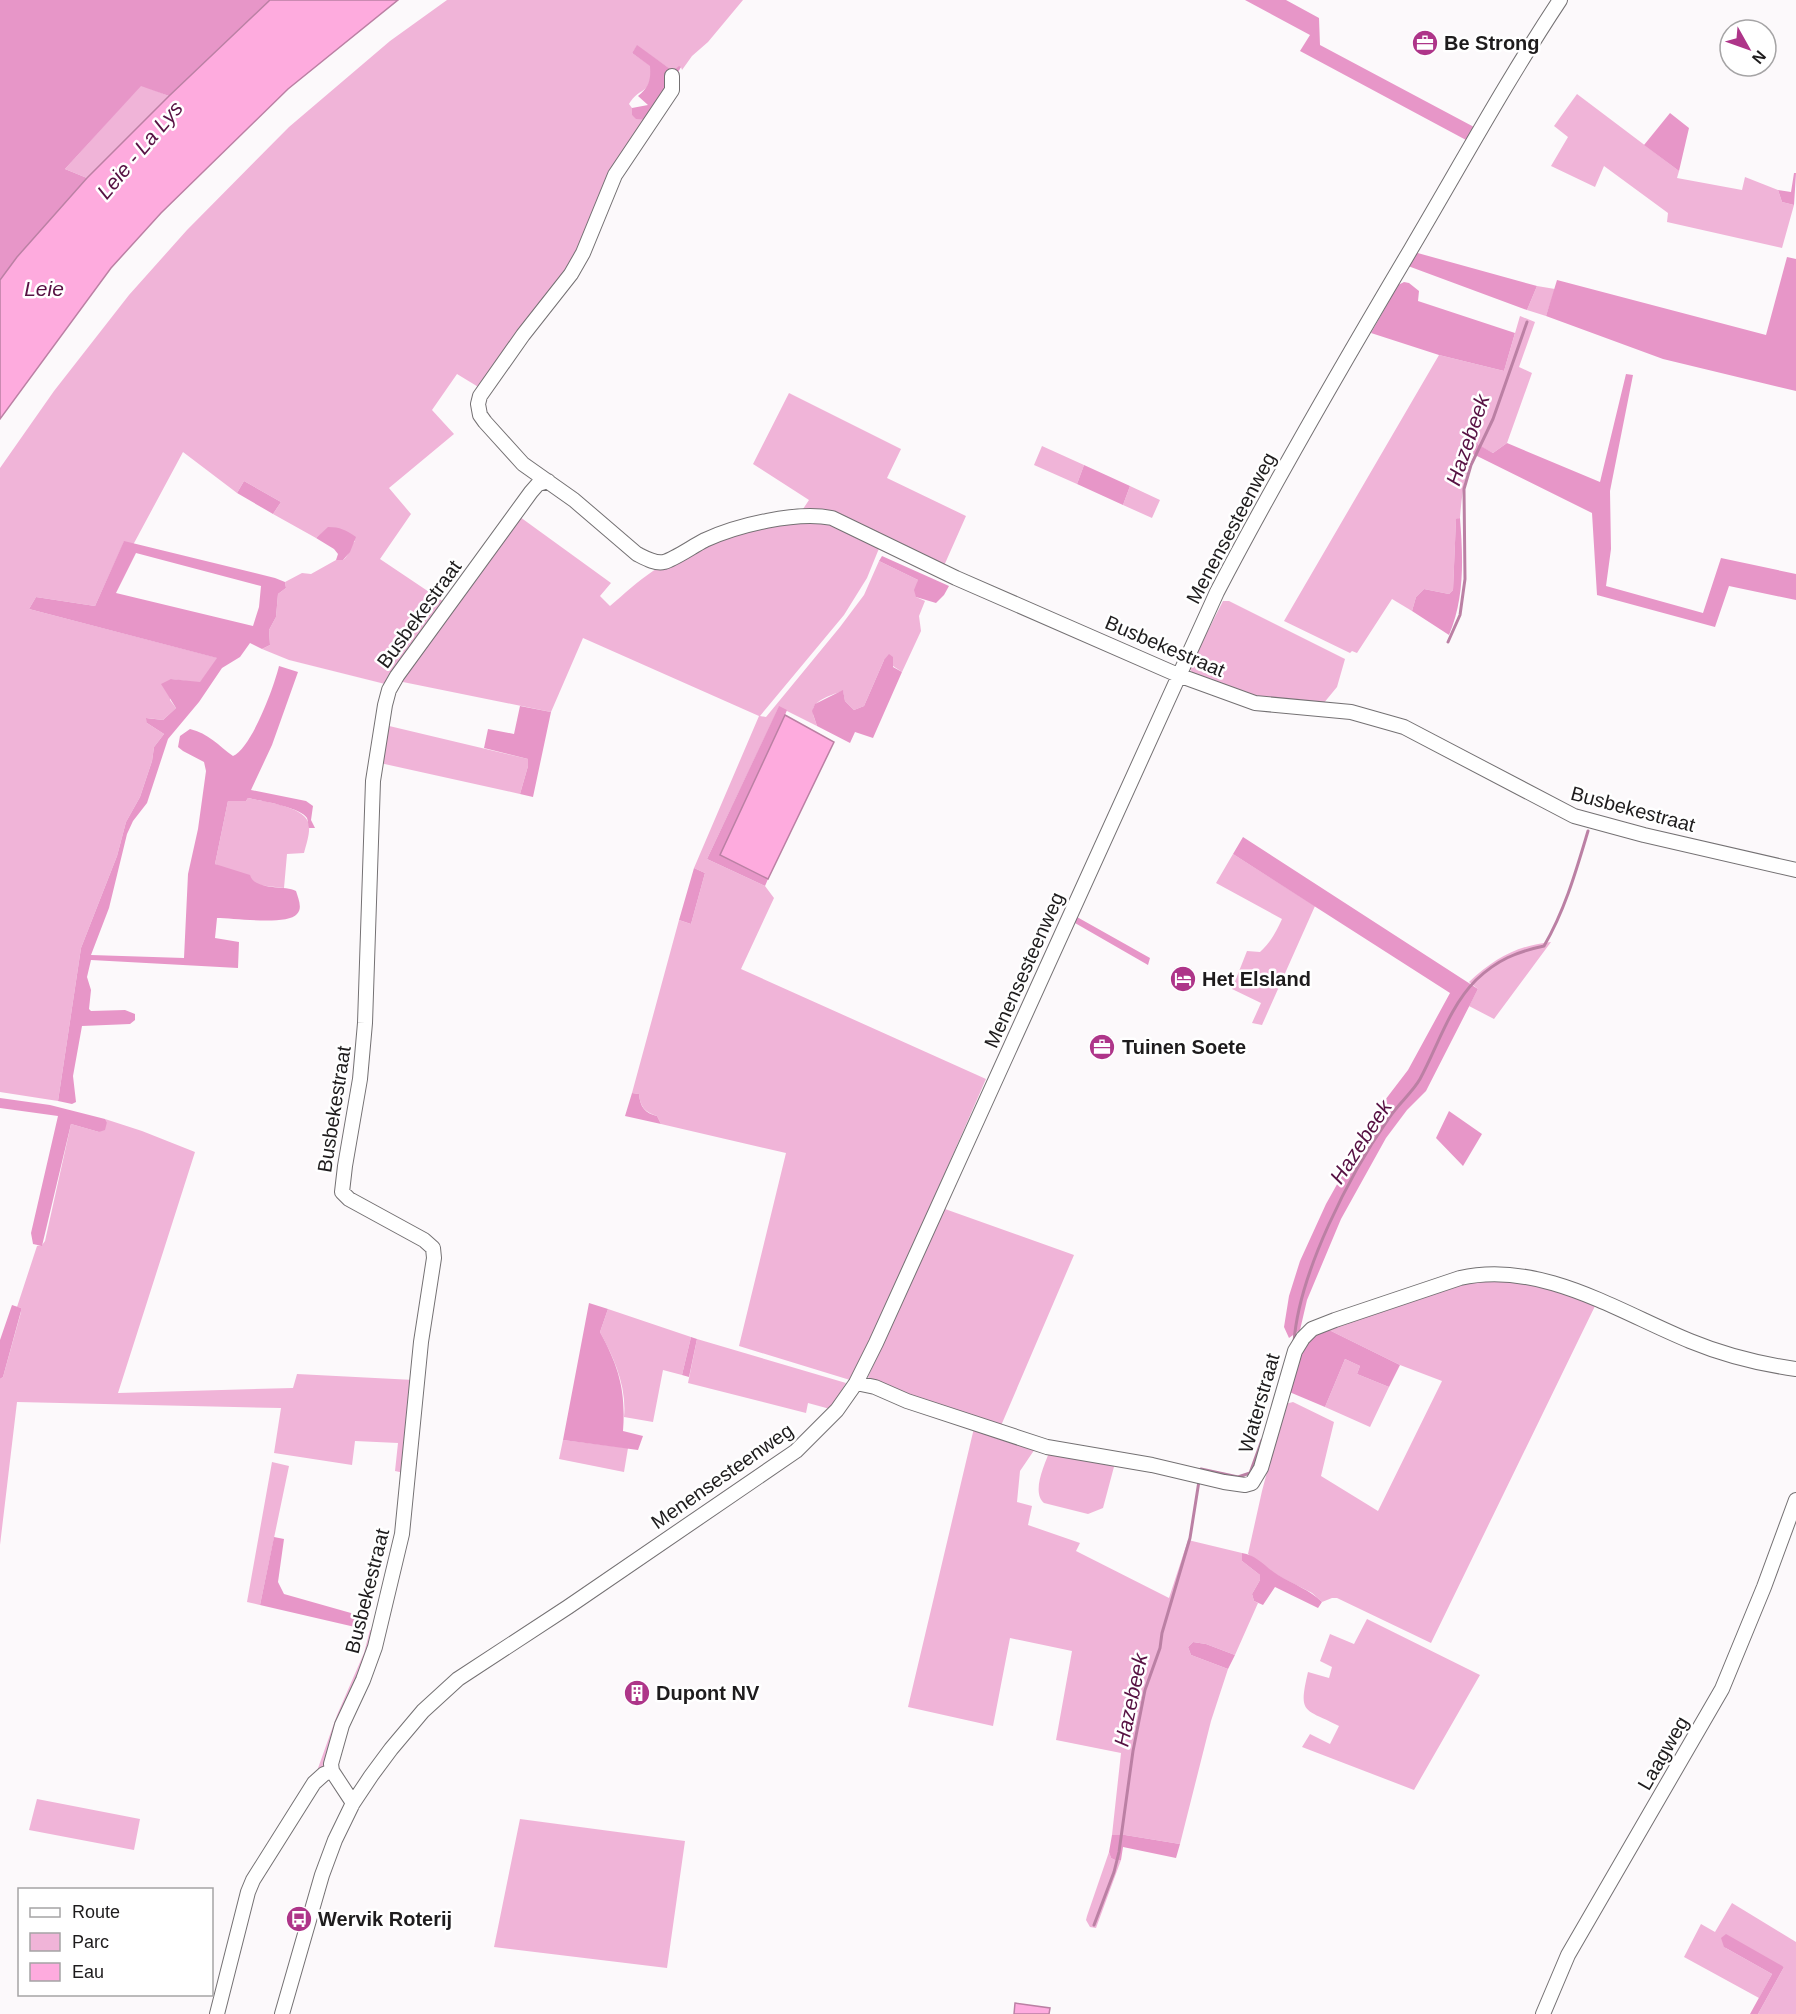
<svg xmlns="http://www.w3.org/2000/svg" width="1796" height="2014" font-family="Helvetica,sans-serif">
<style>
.green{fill:#f0b4d8}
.forest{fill:#e796c8;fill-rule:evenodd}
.water{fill:#feabde;stroke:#bb80a4;stroke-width:1.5}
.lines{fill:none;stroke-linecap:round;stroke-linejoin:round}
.stream{stroke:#bb80a4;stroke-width:3}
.minor-casing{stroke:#747173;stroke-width:16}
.minor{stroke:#fff;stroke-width:14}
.labels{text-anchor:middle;stroke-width:5;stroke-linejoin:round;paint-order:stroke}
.poi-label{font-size:20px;font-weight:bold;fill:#1e1c1d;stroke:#fff;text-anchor:start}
.street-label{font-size:20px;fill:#1e1c1d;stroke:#fff}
.water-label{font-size:21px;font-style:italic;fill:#571143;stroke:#fff}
</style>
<rect width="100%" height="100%" fill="#fcf9fb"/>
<!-- green -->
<path class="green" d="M447,0H743L708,42L692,56L682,70L681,67L673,71L637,46L632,53L651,66C652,96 639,86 629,104L632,108V115L651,120L571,269L480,388L457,374L432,410L454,434L389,488L411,514L380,559L447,604L385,684L289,660L262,649L270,645L269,630L276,617L278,594L286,588L285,582L302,573L311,574L336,560H343C350,555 349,547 355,541L328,528L316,538L273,514L281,502L244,481L237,493L183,452L133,545L124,542L95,606L36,597L29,609L218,658L200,683L171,679L170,700L176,708L163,720L147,718V723L164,734L154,747L152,761L140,797L126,822L117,856L81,948L58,1101L0,1092V468L54,391L129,295L187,230L289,127L390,41Z
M141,85L169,96L87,178L65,169Z
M1577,94L1679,171L1677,178L1742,190L1745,177L1778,190L1782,202L1794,205L1782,248L1667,222L1668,213L1604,166L1595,187L1551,166L1568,137L1554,126Z
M1537,286L1555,289L1546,316L1527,310Z
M1520,316L1535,322L1519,367L1532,373L1507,443L1493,453L1477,445C1466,471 1462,489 1460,518L1456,520L1453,590L1449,594L1424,589L1416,597L1412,611L1392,599L1357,653L1352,651L1350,653L1284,621L1439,355L1504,371Z
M789,393L901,449L887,478L966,516L943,568L801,512L809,500L753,464Z
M1042,446L1084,465L1077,484L1034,465Z
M1130,486L1160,500L1152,518L1123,505Z
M520,517L611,583L600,596L610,606C624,594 638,581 653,571C685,550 790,510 826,520C844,526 863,538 880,546L867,578L844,615L760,716L766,717L840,627L864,595L879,561L918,580L916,597L925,601L919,616L921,631L902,672L884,660L864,706L854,710L845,701L843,691C834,694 812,700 813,712C813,716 816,722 817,726L779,707L707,859L765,886L774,898L741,969L986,1079L891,1296L850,1380L739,1346L786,1153L661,1124L657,1116C645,1112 640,1107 639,1094L632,1093L679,920L691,924L705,873L694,868L759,716L583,638L551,712L398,681Z
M1223,601H1229L1345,659L1337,687L1323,704L1251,697L1195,676L1189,668Z
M385,725L528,759V766L520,794L380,763Z
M248,798C264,802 306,806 309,825C310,834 306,845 304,853L287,854L284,888L258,885L215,864L228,801H246Z
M1233,854L1315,906L1262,1025L1252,1023L1261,1003L1232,989L1247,951L1260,952C1271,942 1276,932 1282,919L1216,883Z
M1551,942L1494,1019L1469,1006L1478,989L1469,982C1495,958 1516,946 1551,942Z
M105,1119L142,1131L195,1152L118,1393L293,1388L297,1374L414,1380L404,1473L395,1471L398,1443L355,1441L352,1465L274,1453L281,1408L17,1402L0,1545V1379L3,1377L21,1312V1308L17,1307L37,1246L42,1245L45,1241L71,1124L99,1132L107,1122Z
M945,1209L1074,1255L1000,1428L871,1382L868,1377Z
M1490,1277L1544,1285L1596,1304L1431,1643L1337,1598H1332L1322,1602L1312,1593L1275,1574L1248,1554L1262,1491L1285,1404L1293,1402L1334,1422L1321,1476L1378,1511L1442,1381L1400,1365L1323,1327L1408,1298Z
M608,1309L691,1337L682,1375L663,1370L653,1422L624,1417C627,1387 614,1358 600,1332Z
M697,1339L846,1383L830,1409L808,1403L806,1413L688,1383Z
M1345,1359L1360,1366L1357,1374L1389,1387L1370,1427L1325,1407Z
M974,1428L1037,1446L1020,1471L1017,1502L1032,1506L1028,1525L1080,1543L1076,1551L1169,1598L1188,1540L1242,1553V1561L1260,1575V1580L1252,1594L1254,1601L1258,1603L1235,1655L1206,1644L1193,1642L1188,1647L1191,1655L1228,1669L1211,1721L1180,1844L1125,1835H1112L1121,1753L1056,1740L1072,1651L1010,1638L993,1726L908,1707Z
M563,1440L628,1448L624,1472L559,1459Z
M1050,1450L1115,1463L1103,1508L1088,1514L1044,1503C1031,1492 1045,1464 1050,1450Z
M272,1462L289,1466L260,1605L247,1602Z
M1367,1619L1480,1675L1414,1790L1302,1747L1310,1734L1330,1744L1339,1726C1304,1708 1298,1715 1308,1672L1329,1678L1332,1667L1320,1661L1330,1634L1354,1644Z
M370,1630L375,1631L327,1764L317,1771L337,1715L364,1653Z
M37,1799L140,1819L134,1850L29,1830Z
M520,1819L685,1841L667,1968L494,1947Z
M1109,1852L1111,1858L1117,1861L1121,1860L1096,1928L1090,1927L1086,1920L1087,1916Z
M1732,1903L1796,1942V2014H1758L1784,1967L1724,1947L1772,1974L1759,1998L1684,1957L1701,1924L1715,1932Z"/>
<!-- forest -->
<path class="forest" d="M0,0H270L169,96L141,86L65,169L87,178L17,257L0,280Z
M1245,0H1286L1319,18L1320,45L1474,127L1466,140L1300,51L1310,35Z
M637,45L673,71L679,66L681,67L651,120L636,119L632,115V108L648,105L638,96C649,87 651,80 650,66L632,53Z
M1670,113L1689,128L1679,171L1644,145Z
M1794,173H1796L1794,205L1782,202L1778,190L1791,192Z
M1414,252L1537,286L1527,310L1408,266Z
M1787,257L1796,259V391L1663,359L1546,316L1557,280L1766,335Z
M1404,282L1409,283L1419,291L1418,301L1515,333L1504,371L1439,355L1371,333L1398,285Z
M1626,374L1633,375L1610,491L1611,549L1606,586L1703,613L1721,558L1796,574V600L1729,586L1715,627L1597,595L1592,513L1473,454L1477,444L1493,453L1507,443L1600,482Z
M1084,465L1130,486L1123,505L1077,484Z
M244,481L281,502L273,514L237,493Z
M1460,518C1463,558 1465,597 1449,635L1412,611L1416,597L1424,589L1449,594L1453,590L1456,519Z
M328,527C340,527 346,530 356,537L350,552L343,560H336L338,554L334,549L316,538Z
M124,541L275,578L285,582L286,588L278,594L276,617L269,630L270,645L262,649L250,643L240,657L222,668L199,702L168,739L147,803L133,821L127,834L109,908L91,955L184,958L188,874L198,829L206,771L204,762L183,751L178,747L180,736L190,729C208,733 219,746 233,756C252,747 274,687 279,666L298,672L272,745L251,790L306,801L313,806L311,820L315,828H309C308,824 308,821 307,818C300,807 261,801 248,798L246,801H228L215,864L250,875C255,891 283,885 296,891C298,898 303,908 297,914C287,926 234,918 217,918L215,938L239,942L238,968L91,960L87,977L91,990L89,1009L91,1011L125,1010L135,1014V1020L130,1024L82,1026L73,1076L76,1102L72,1104L58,1101L81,948L117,856L126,822L140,797L152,761L154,747L164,734L147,723L146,718L163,720L176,708L161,684L171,679L200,682L217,658L29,609L36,597L95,606ZM136,553L261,586L259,607L253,626L116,593Z
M882,556L949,586L944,595L936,603L916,597L914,590L918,580L879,561Z
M889,654L893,657V667L902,672L873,738L855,732L850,743L817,726L812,711L815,704L843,690L845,701L854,710L864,706L884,660Z
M520,706L551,712L533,797L520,794L528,766V759L484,748L488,729L514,734Z
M779,706L787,710L785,715L720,855L768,879L765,886L707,859Z
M1243,837L1478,989L1426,1091L1407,1110L1386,1138L1341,1219L1307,1300L1300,1330L1289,1338L1284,1327L1289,1296L1300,1261L1326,1204L1382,1104L1408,1070L1450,993L1233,854Z
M694,868L705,873L691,924L679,920Z
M1077,917L1150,958L1148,965L1075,923Z
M632,1093L639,1094C640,1107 645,1113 657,1116L661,1124L625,1116Z
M0,1098L50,1105L105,1119L107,1122L105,1130L99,1132L71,1124L42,1246L33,1244L31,1233L58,1116L0,1108Z
M1449,1111L1482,1134L1463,1166L1436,1138Z
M589,1303L608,1309L600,1332C619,1367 626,1391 623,1431L643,1436L638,1450L563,1440Z
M12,1305L21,1308V1311L3,1377L0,1379V1340Z
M1323,1327L1400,1365L1389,1387L1357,1374L1360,1366L1345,1359L1325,1407L1287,1391L1301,1344Z
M691,1337L697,1339L689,1377L682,1375Z
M274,1537L284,1539L278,1582L284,1594L358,1615L355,1627L260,1605Z
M1242,1553C1257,1555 1266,1568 1278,1575C1293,1584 1310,1590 1322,1602L1318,1608L1275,1587L1263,1605L1254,1601L1252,1594L1260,1580V1575L1242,1561Z
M1193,1642L1206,1644L1235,1655L1228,1669L1191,1655L1188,1647Z
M1112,1835H1125L1180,1844L1176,1858L1123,1847L1121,1860L1117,1861L1111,1858L1109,1852Z
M1726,1934L1784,1967L1758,2014H1750L1772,1974L1724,1947L1721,1938Z"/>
<!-- water -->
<path class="water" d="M270,0H398L288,89L161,213L111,268L0,419V280L17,257L87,178L169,96Z
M785,715L834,742L768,879L720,855Z
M1015,2003L1050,2008L1049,2014H1014Z"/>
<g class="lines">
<!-- stream -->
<path class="stream" d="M1448,642L1460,615L1465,579L1464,489L1471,465L1493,419L1527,322
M1294,1342C1299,1273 1349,1175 1389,1118C1398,1104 1412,1093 1420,1079C1438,1046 1449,1007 1476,980C1497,960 1516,952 1544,946C1565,910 1576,871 1588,831
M1201,1469L1238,1477L1250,1473L1262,1440
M1094,1925L1114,1872L1119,1852L1133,1751L1145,1690L1160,1648L1162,1633L1190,1538L1199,1481"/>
<!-- minor casing -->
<g class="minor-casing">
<path id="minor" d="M672,76V90L615,175L583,253L571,274L523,335L480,396L478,404L480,415L485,422L523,464L574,500L637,554C645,558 655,564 664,562C675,559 693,546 705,540C738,525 796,511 832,518L956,578L1178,675L1255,703L1351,712L1404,727L1574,816L1644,835L1796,870
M856,1383L875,1387L907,1401L1047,1447L1152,1465L1224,1482L1245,1485L1252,1483L1261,1468L1295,1351L1303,1338L1312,1329L1335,1320L1460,1278C1541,1260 1617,1311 1690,1341C1724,1355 1760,1364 1796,1369
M353,1803L332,1771L331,1764L342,1725L363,1680L375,1647L402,1534L421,1342L434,1258L433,1248L424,1240L349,1199L342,1192L345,1166L360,1079L365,1023L373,781L385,705L389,690L397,676L531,492L538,484L548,481
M217,2014L248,1892L253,1880L314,1783L324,1774L332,1771
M282,2014L322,1875L335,1840L353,1803L371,1776L391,1749L423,1711L458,1679L568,1607L796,1451L837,1410L856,1383L876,1343L1217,592C1278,475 1344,362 1411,249C1460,166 1507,80 1560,0
M1543,2014L1568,1955L1722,1689L1764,1587L1796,1500"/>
</g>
<!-- minor -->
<use href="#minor" class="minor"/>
</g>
<!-- icons -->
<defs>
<g id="office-disc" transform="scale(1.35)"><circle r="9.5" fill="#ae3589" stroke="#fff"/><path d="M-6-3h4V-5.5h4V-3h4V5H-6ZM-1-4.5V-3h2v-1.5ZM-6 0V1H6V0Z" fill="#fff"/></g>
<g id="hotel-disc" transform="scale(1.35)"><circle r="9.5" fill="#ae3589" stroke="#fff"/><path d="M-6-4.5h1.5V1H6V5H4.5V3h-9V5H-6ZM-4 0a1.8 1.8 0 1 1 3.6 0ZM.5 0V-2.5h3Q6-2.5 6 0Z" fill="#fff"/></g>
<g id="building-disc" transform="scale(1.35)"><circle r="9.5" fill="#ae3589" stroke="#fff"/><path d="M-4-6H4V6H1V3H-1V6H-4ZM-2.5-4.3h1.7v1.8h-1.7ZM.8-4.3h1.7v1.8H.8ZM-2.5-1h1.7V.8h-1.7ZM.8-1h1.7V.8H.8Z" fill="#fff"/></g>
<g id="bus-disc" transform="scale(1.35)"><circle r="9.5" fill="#ae3589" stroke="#fff"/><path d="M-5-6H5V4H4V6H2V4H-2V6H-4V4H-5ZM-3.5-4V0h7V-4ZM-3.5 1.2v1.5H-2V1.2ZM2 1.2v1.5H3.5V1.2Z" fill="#fff"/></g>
</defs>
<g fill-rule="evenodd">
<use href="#office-disc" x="1425" y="43"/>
<use href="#hotel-disc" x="1183" y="979"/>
<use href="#office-disc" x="1102" y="1047"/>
<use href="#building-disc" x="637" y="1693"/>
<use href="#bus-disc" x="299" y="1919"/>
</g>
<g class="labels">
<!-- poi labels -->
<g class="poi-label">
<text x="1444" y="50">Be Strong</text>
<text x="1202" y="986">Het Elsland</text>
<text x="1122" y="1054">Tuinen Soete</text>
<text x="656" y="1700">Dupont NV</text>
<text x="318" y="1926">Wervik Roterij</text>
</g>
<!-- street labels -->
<g class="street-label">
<text transform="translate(1231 528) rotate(-62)" y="7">Menensesteenweg</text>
<text transform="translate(419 614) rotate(-54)" y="7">Busbekestraat</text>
<text transform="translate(1165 646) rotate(23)" y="7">Busbekestraat</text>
<text transform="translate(1633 809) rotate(15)" y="7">Busbekestraat</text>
<text transform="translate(1024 970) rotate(-66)" y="7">Menensesteenweg</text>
<text transform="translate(334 1109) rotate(-81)" y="7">Busbekestraat</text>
<text transform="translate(1259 1403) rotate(-74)" y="7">Waterstraat</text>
<text transform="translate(722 1476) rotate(-35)" y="7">Menensesteenweg</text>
<text transform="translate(367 1591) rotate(-76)" y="7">Busbekestraat</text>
<text transform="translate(1663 1753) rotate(-60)" y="7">Laagweg</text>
</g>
<!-- water labels -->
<g class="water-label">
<text transform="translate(140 150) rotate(-50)" y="7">Leie - La Lys</text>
<text x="44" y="296">Leie</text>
<text transform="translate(1468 440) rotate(-71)" y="7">Hazebeek</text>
<text transform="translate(1361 1142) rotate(-57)" y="7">Hazebeek</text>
<text transform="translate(1131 1700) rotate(-78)" y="7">Hazebeek</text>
</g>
</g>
<!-- legend -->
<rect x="18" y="1888" width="195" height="108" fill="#ffffff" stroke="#a5a4a5" stroke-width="1.5"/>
<rect x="30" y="1908" width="30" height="9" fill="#ffffff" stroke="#a5a4a5" stroke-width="1.5"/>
<text x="72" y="1918" font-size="18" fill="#1e1c1d">Route</text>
<rect x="30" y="1933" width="30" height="18" fill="#f0b4d8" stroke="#a5a4a5" stroke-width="1.5"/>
<text x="72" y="1948" font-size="18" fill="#1e1c1d">Parc</text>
<rect x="30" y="1963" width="30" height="18" fill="#feabde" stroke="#a5a4a5" stroke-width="1.5"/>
<text x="72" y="1978" font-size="18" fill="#1e1c1d">Eau</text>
<!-- north arrow -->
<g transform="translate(1748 48) rotate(130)"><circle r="28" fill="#ffffff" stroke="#a5a4a5" stroke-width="1.5"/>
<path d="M0-4.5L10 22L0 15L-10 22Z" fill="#ae3589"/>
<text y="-9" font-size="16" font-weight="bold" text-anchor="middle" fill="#1e1c1d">N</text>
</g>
</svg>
